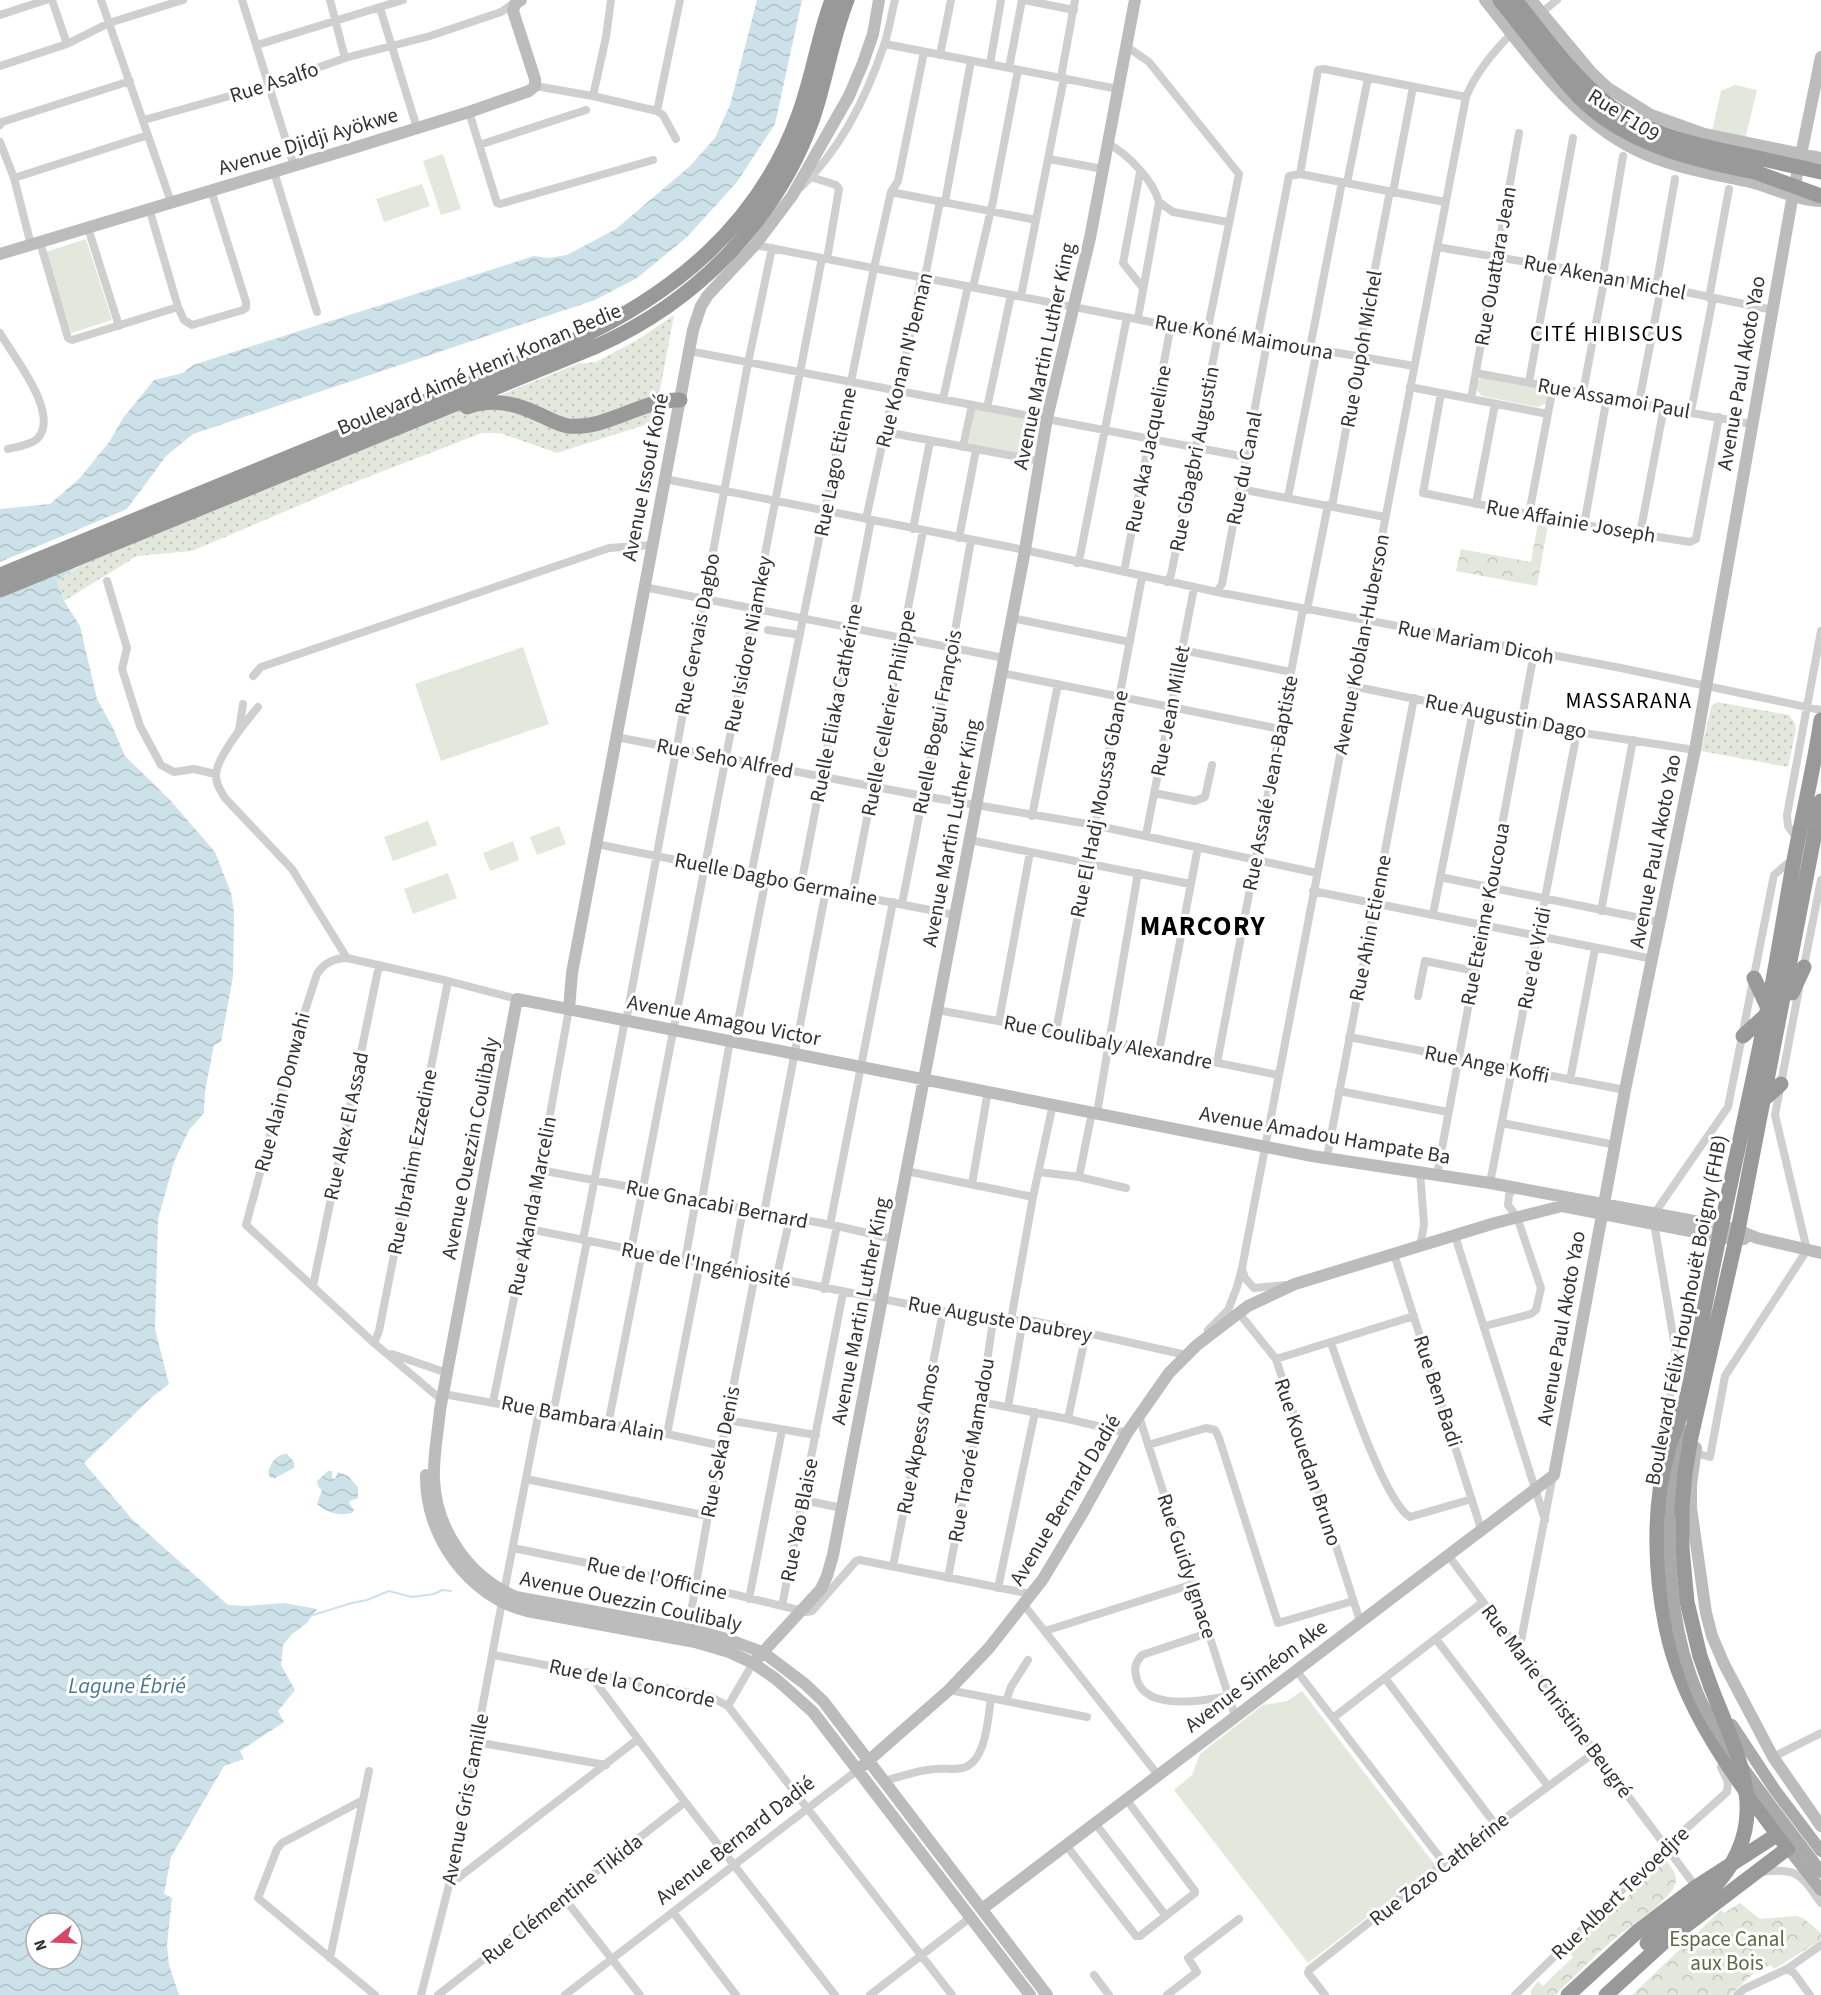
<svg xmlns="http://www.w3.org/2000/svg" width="1821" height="1995" font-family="'Source Sans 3',sans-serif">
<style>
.grass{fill:url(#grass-dots)}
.park{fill:url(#park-crowns)}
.garden{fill:#e3e8dc}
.water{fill:url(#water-waves);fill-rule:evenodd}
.pier{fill:#fff}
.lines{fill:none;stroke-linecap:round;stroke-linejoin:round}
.stream{stroke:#cde1e8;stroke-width:2}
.street{stroke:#cfcfcf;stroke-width:8}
.secondary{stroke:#bcbcbc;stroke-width:12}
.primary{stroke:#aaa;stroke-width:12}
.highway{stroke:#999;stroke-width:15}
.primary-bridge{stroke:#aaa;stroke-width:12}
.highway-bridge{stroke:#999;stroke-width:15}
.labels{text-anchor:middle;stroke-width:6;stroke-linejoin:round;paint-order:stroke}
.street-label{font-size:21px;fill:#323232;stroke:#fff}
.park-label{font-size:21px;fill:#5a6a43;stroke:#fff}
.neighbourhood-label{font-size:22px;letter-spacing:1.5px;fill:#000;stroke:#fff}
.water-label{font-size:22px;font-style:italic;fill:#477b8d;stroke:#fff}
.district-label{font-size:27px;font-weight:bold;letter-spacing:1.5px;fill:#000;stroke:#fff}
</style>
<defs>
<pattern id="grass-dots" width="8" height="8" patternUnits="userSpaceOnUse" patternTransform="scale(1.5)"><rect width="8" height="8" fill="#e3e8dc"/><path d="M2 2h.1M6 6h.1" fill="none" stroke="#c3c7bd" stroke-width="1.8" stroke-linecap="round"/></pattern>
<pattern id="park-crowns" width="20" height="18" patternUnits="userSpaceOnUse" patternTransform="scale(1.5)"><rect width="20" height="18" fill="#e3e8dc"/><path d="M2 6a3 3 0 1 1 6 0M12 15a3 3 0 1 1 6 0" fill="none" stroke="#c3c7bd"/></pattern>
<pattern id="water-waves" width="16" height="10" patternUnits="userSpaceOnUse" patternTransform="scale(1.5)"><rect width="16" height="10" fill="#cde1e8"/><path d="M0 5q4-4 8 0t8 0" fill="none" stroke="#b0c2c7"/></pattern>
</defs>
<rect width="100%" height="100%" fill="#fff"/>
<!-- grass -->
<path class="grass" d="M674,315L654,422L557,453L500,433H482L347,485L192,551L137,556L64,601L57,581L81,565L388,437L503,394L577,364L596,362L639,339Z
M1717,702L1789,715L1795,724L1796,730L1788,767L1701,751L1711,707Z"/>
<!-- park -->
<path class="park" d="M1538,523L1548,525L1537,586L1456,571L1461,549L1531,562Z
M1666,1860C1671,1868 1679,1875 1675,1885C1667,1903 1628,1927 1612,1941C1592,1958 1574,1977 1555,1995H1531V1991L1538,1981L1543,1986L1573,1957L1569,1952Z
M1740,1903L1760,1919L1796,1916L1803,1918L1821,1933V1940L1774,1969L1771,1965L1756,1971L1730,1995H1632L1721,1910L1724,1913Z"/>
<!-- garden -->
<path class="garden" d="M1735,85L1757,90L1745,140L1712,131L1721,91Z
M443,154L461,209L441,215L423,161Z
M422,184L430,206L384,222L376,199Z
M86,239L112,320L71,333L46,252Z
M1482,377L1545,390L1548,396L1547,403L1538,407L1482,396L1476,389L1477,382Z
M975,409L1037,421L1030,457L968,444Z
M523,647L549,724L441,761L415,684Z
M428,821L437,845L393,861L384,837Z
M559,826L566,844L537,855L530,837Z
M513,841L519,860L490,871L483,853Z
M448,873L457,898L413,914L404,889Z
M1302,1691L1435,1865L1308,1963L1174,1790L1192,1775L1200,1754L1263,1705L1287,1701Z"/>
<!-- water -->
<path class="water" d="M757,0H802L775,124L737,182L687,237L637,278L595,300L193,434L166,456L127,509L123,511L77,567L57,581L64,601L80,626L97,699L113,728L125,756L170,800L215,852L231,893L234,912L233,976L221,1042L214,1045L205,1091L204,1113L189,1130L174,1162L158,1219L155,1329L169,1384L152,1397L84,1463L132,1519L228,1605L248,1606L284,1603L317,1609L306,1624L292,1634L283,1645L281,1665L295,1690L278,1711L284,1722L240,1751L244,1759L224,1766L171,1857L164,1894L172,1898L167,1945L169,1965L179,1995H0V509L50,504L80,478L110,441L123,418L154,380L183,373L193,365L534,256L549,258L567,255L616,229L689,167L715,138L730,105ZM36,1923H72V1959H36Z
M287,1454L294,1462V1468L275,1478H270L268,1471C272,1462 276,1454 287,1454Z
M328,1471H332V1478L335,1479L338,1472L348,1476L358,1487V1498L350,1501L349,1503L354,1510L352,1513C340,1516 326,1513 317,1504L322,1490L318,1486L317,1481Z"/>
<!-- pier -->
<path class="pier" d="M132,507L125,514L84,563L0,598V562Z"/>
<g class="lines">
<!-- stream -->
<path class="stream" d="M313,1615L352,1603L367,1600L389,1591L412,1597L434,1594L442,1590L451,1591"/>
<!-- street -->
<path class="street" d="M52,0L67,44
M101,0L171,202
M242,0L294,166
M1024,0L1074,10
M380,8L417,128
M1541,13L1557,0
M0,15L46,0
M885,44L1118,89
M257,45L403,0
M1126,46L1149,62L1239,174L1207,333
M940,55L951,0
M345,58L430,36L501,12L514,3
M990,64L1001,0
M0,66L67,44L109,23L183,0
M1009,68L1022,0
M1061,77L1075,0
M535,86L593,96L657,111L663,115L676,139
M593,96L606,37L611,0
M657,111L680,0
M469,112L497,203L500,204L653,160
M144,120L269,85L345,58L330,0
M0,125L2,122L130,81
M0,142L14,178L31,245
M1107,143C1128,154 1153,180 1159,202L1138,318
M479,145L586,110
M1049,159L1103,169
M274,172L317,312
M1140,172L1123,263L1143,288
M1300,174L1445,202
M811,177L836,185L839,189L827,259
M14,178L148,135
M1347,183L1368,78
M801,187C840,150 867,96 884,45C889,31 891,15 895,0
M891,192L1036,220
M1393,192L1413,87
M945,202L971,61
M1159,202L1173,212L1228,222
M149,208L178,307L184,320L192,325L243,310L246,308V302L211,190
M88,228L119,326
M40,242L68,338L72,340L178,307
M755,245L1218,335L1310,348L1414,366
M1437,247L1603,275L1773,310
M1603,275L1623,156
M973,287L993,201L1018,70
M1656,287L1675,179
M1021,296L1064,78
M1709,298L1729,189
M0,333C13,356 60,413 38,438C33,444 17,447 8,449
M1257,341L1289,176L1300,174L1318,70L1324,69L1466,97
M1310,348L1342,182
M689,351L1246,457
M1476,373L1751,424
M1529,382L1573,138
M1410,387L1548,414
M1583,392L1605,276
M1441,393L1423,493L1584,525L1690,542L1696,539L1719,417
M943,399L968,286
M1471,399L1519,133
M1639,402L1661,288
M987,408L1011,295
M1691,411L1713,298
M886,432L1040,461
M963,447L972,405
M665,479L1025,550L1217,592L1621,668L1821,710
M1240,489L1385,517
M1288,497L1317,350
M1476,504L1495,404
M1332,506L1359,358V351L1390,191
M1529,514L1553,387
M866,519L894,390L900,386L921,278L926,272L940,201
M1584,525L1607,397
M913,529L930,441
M1640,534L1664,407
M959,538L976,450
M1077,563L1080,556L1127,317
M1124,572L1171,325
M107,581L127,648L122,669L140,726L161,765L174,772L194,769L215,774
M1167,582L1171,575L1218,335
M644,587L1004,658
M1217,592L1222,584L1267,343
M1307,610L1328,505
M1012,618L1130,642
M768,630L800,635
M1182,650L1291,672
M1002,673L1280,729
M253,676L261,667L609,548L653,545
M1352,686L1577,732L1695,750
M258,707C247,720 215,759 216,776C216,785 221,791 225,798L292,869L347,958
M239,730L243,704
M616,737L923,796L1094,825L1317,873
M1154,793L1195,801L1205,797L1212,765
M1032,816L1058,684
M1146,835L1194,588
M970,840L1190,884
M1798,840L1788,826L1787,815L1821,631
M596,844L955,915
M751,875L874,268L891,192L898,181L924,52
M1440,877L1660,922
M801,885L871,520
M1313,891L1653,959
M852,895L923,531
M902,904L952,648L971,540
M1601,911L1633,740
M1433,914L1473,711
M1803,971L1821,880
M1418,996L1425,961L1475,971
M937,1010L1109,1041L1278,1075
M626,1021L748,363L772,248
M999,1021L1030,852
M1056,1031L1142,577
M1349,1037L1625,1090
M734,1042L766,878
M1159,1051L1198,847
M1217,1063L1303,609
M1570,1080L1595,949
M1339,1091L1448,1112
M1097,1113L1138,873
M1502,1123L1616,1145
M1327,1157L1414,698
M540,1170L837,1226L893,1239
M906,1171L1033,1197
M1039,1172L1079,1177L1126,1188
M1437,1175L1534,653
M1079,1177L1092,1112
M1490,1183L1577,732
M972,1184L988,1091
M702,1200L730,1041
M764,1213L826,890
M1654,1214L1728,1107L1774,875L1794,858
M1654,1223L1675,1347V1365L1661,1454
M830,1225L893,902
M529,1229L993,1321L1029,1320L1186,1355
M1455,1236L1545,1520
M583,1240L625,1020
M1420,1246L1424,1225L1420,1172
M631,1250L822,258
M1394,1254L1481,1529
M685,1261L696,1199
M1242,1269L1245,1278L1254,1288L1286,1285
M732,1270L743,1209
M776,1279L790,1218
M313,1286L379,965
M824,1289L837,1226
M1238,1312L1276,1359L1360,1621
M1011,1320L1033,1197L1053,1104
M1485,1326L1531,1314L1536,1310L1541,1288L1517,1217L1508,1205L1509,1195L1515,1188
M1208,1330L1228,1310L1237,1287L1242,1268L1466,97C1476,72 1493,52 1512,33
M374,1343L379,1331L448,981
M1331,1343C1343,1377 1384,1502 1410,1517L1472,1499
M392,1354L447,1373
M1276,1359L1414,1316
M443,1394L667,1434L722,1446
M443,1398L437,1396L374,1343L246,1225L297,1035L317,974C324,963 333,958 347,958L448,981L517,999
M493,1402L540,1170L569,1009
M981,1402L1068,1419L1127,1433
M1008,1407L1023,1320
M553,1414L587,1241
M1139,1416L1235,1716
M1068,1419L1086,1333
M727,1420L816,1435
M608,1425L642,1252
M667,1434L700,1264
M1148,1445L1206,1428L1215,1430L1219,1438L1278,1623L1353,1601
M1695,1453L1710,1457L1725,1376L1807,1250L1775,1115L1799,989
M526,1479L708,1516
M803,1500L842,1508
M513,1548L695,1585L807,1612L812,1611L856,1561L860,1560L1031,1594
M1448,1555L1696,1887
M893,1566L943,1312
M948,1578L981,1402L993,1321
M998,1588L1035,1412
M504,1592L539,1411
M749,1599L782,1430
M1024,1605L1158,1775
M782,1606L843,1293
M688,1629L708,1516L755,1275
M1045,1631L1193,1584
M1208,1633L1142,1655C1134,1664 1134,1669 1137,1680C1147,1711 1204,1701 1228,1696
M1436,1639L1548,1786
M1519,1651L1553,1475
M494,1655L711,1697L728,1706L952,1995
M1296,1670L1444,1863
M588,1672L685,1802L835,1995
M1385,1678L1495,1824
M949,1690L1087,1717
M1006,1701L1011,1687L1028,1660
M728,1706L753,1663
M1333,1718L1483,1602
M476,1742L606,1765
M1773,1757L1821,1733
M884,1781C900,1777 918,1770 935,1769C944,1768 953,1770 963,1768C986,1762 988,1719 991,1698
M363,1800L282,1843L277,1849L258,1898L375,1995
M1095,1823L1166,1916
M1066,1845L1136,1936H1140L1195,1893V1891L1126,1799
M1761,1872C1798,1867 1800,1874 1821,1903
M449,1885L638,1739
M564,1898L640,1995
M673,1912L736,1995
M330,1958L369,1771
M1787,1969L1821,1945
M1094,1975L1109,1995
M421,1995L449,1885L502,1602
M438,1995L685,1802
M565,1995L859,1769
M870,1995L971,1917
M1167,1995L1197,1972L1188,1958L1239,1919
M1325,1995L1308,1973L1309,1970L1444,1863L1595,1752
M1515,1995L1667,1846L1727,1792L1728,1782L1721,1767
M1737,1995L1744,1989L1787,1969L1794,1973L1810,1995"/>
<!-- secondary -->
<path class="secondary" d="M1485,0C1530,56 1570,117 1636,150C1670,167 1709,173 1746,181C1769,186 1799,201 1821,201
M1531,0L1591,72L1608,88L1651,115L1704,134L1821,158
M0,254L353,148L469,112L529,91L535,86V79L513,11L515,4L521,0
M569,1009L572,973L693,330L701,306L708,295L755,245L792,196L849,96L863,63L873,34L879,0
M1696,1448L1691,1485V1508L1706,1613L1712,1636L1724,1664L1773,1757L1821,1826
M426,1475C425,1536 468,1596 527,1611L695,1642L729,1652L753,1663L776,1679L813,1712L1030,1995
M753,1663L821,1589L827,1576L833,1555L1025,550L1047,418L1090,238L1135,0
M859,1769L949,1690L989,1648L1043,1579L1082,1514L1127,1433L1169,1373L1197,1345L1248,1306L1295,1284L1495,1223L1562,1206L1736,1240L1744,1239
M982,1909L1554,1475L1625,1090L1695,750L1793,194L1821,57
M1047,1995L823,1701L805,1684L764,1653L730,1640L698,1631L516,1597C469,1577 436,1530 434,1479C433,1456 438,1433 440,1410L517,999L1312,1156L1490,1183L1689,1220L1738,1230L1757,1238L1821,1253"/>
<!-- primary -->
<path class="primary" d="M1670,1519L1681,1429
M1788,1848L1821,1890"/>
<!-- highway -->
<path class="highway" d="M1500,0C1526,32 1551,67 1579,97C1625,144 1694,160 1755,172
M1515,0C1542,33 1571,74 1604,101C1648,137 1704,147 1758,158
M467,407C492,398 515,403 538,414C548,418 557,424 568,426C607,430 642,399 680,400
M0,575L566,344C672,296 759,226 799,114C813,76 818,37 832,0
M0,590L597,346C696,302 776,221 813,118C826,79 832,38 847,0
M1754,978L1768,1008
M1792,993L1804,967
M1743,1036L1766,1015
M1762,1101L1781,1084
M1711,1687L1700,1656L1687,1602L1682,1548V1507L1685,1473L1691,1437L1738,1230L1821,801
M1568,1995L1638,1931L1696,1887L1778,1834
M1606,1995L1663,1943L1788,1848C1738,1782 1682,1709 1666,1627C1654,1570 1653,1506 1668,1450C1673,1433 1681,1417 1686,1400C1691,1381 1694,1361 1698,1342C1719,1229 1746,1118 1768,1006C1778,957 1785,908 1794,860C1803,813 1814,767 1821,720"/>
<!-- primary-bridge -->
<path class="primary-bridge" d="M1670,1519C1669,1579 1674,1638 1698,1694C1709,1720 1726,1742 1741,1765C1767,1801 1794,1836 1821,1872
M1732,1725L1775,1790L1821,1851"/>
<!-- highway-bridge -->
<path class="highway-bridge" d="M1758,158L1821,172
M1755,172L1821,196
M1647,1943C1668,1926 1692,1910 1711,1890C1776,1824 1739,1759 1711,1687"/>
</g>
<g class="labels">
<!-- street labels -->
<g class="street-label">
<text transform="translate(274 82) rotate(-18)" y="7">Rue Asalfo</text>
<text transform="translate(1624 115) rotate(32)" y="7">Rue F109</text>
<text transform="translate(308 141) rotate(-17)" y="7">Avenue Djidji Ayökwe</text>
<text transform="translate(1495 266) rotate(-80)" y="7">Rue Ouattara Jean</text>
<text transform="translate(1605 277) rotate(11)" y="7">Rue Akenan Michel</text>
<text transform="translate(1244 337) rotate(10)" y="7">Rue Koné Maimouna</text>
<text transform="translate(1361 349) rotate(-80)" y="7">Rue Oupoh Michel</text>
<text transform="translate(1044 356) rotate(-78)" y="7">Avenue Martin Luther King</text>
<text transform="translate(904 360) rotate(-76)" y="7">Rue Konan N'beman</text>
<text transform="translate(479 369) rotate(-23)" y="7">Boulevard Aimé Henri Konan Bedie</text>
<text transform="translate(1741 373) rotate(-80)" y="7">Avenue Paul Akoto Yao</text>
<text transform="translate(1614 398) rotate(10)" y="7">Rue Assamoi Paul</text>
<text transform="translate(1148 449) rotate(-79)" y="7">Rue Aka Jacqueline</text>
<text transform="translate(1194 459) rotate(-79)" y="7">Rue Gbagbri Augustin</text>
<text transform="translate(835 462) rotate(-79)" y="7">Rue Lago Etienne</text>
<text transform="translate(1244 468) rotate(-79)" y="7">Rue du Canal</text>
<text transform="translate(645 477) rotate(-79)" y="7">Avenue Issouf Koné</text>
<text transform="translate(1571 521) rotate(10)" y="7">Rue Affainie Joseph</text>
<text transform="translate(697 634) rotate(-79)" y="7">Rue Gervais Dagbo</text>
<text transform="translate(1476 642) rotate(11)" y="7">Rue Mariam Dicoh</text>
<text transform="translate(748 644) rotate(-79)" y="7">Rue Isidore Niamkey</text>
<text transform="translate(1361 644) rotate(-79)" y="7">Avenue Koblan-Huberson</text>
<text transform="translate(836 703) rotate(-79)" y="7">Ruelle Eliaka Cathérine</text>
<text transform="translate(1170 711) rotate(-79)" y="7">Rue Jean Millet</text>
<text transform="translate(888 713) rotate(-79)" y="7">Ruelle Cellerier Philippe</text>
<text transform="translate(1506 716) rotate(11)" y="7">Rue Augustin Dago</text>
<text transform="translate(937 722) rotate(-79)" y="7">Ruelle Bogui François</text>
<text transform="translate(725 758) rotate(11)" y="7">Rue Seho Alfred</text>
<text transform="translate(1270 783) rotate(-79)" y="7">Rue Assalé Jean-Baptiste</text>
<text transform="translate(1099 804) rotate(-79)" y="7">Rue El Hadj Moussa Gbane</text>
<text transform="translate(951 833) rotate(-79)" y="7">Avenue Martin Luther King</text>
<text transform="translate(1655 851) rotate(-79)" y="7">Avenue Paul Akoto Yao</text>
<text transform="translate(776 879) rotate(11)" y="7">Ruelle Dagbo Germaine</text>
<text transform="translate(1485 914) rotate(-79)" y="7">Rue Eteinne Koucoua</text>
<text transform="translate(1370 928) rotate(-79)" y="7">Rue Ahin Etienne</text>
<text transform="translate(1534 958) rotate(-79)" y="7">Rue de Vridi</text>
<text transform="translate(724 1020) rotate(11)" y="7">Avenue Amagou Victor</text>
<text transform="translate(1108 1042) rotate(11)" y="7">Rue Coulibaly Alexandre</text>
<text transform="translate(1487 1064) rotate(11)" y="7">Rue Ange Koffi</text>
<text transform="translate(282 1092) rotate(-75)" y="7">Rue Alain Donwahi</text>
<text transform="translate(346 1126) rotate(-78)" y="7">Rue Alex El Assad</text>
<text transform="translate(1325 1135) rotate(10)" y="7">Avenue Amadou Hampate Ba</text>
<text transform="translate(470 1148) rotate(-79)" y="7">Avenue Ouezzin Coulibaly</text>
<text transform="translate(412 1162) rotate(-79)" y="7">Rue Ibrahim Ezzedine</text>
<text transform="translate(717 1204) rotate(11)" y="7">Rue Gnacabi Bernard</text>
<text transform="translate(532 1206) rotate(-79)" y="7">Rue Akanda Marcelin</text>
<text transform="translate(706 1265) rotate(11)" y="7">Rue de l'Ingéniosité</text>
<text transform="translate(1686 1310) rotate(-79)" y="7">Boulevard Félix Houphouët Boigny (FHB)</text>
<text transform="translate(860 1311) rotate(-79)" y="7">Avenue Martin Luther King</text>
<text transform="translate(1000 1319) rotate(10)" y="7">Rue Auguste Daubrey</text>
<text transform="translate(1561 1328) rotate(-80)" y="7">Avenue Paul Akoto Yao</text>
<text transform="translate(1438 1391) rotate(72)" y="7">Rue Ben Badi</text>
<text transform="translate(583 1418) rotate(11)" y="7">Rue Bambara Alain</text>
<text transform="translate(918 1439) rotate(-79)" y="7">Rue Akpess Amos</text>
<text transform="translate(971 1450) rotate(-80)" y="7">Rue Traoré Mamadou</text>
<text transform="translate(720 1452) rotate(-79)" y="7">Rue Seka Denis</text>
<text transform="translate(1308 1462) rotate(72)" y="7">Rue Kouedan Bruno</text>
<text transform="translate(1065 1500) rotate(-59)" y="7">Avenue Bernard Dadié</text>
<text transform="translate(799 1520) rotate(-79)" y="7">Rue Yao Blaise</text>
<text transform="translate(1187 1566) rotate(72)" y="7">Rue Guidy Ignace</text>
<text transform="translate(657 1578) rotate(12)" y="7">Rue de l'Officine</text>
<text transform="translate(631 1601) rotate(12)" y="7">Avenue Ouezzin Coulibaly</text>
<text transform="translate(1256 1676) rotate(-37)" y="7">Avenue Siméon Ake</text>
<text transform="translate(632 1683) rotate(12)" y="7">Rue de la Concorde</text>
<text transform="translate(1557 1701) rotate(53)" y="7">Rue Marie Christine Beugré</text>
<text transform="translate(465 1799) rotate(-79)" y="7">Avenue Gris Camille</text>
<text transform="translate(735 1840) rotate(-38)" y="7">Avenue Bernard Dadié</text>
<text transform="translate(1439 1869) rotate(-38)" y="7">Rue Zozo Cathérine</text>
<text transform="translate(1620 1893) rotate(-44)" y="7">Rue Albert Tevoedjre</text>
<text transform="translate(562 1899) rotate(-38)" y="7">Rue Clémentine Tikida</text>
</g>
<!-- park labels -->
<g class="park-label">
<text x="1727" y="1946">Espace Canal<tspan x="1727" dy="24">aux Bois</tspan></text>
</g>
<!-- neighbourhood labels -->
<g class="neighbourhood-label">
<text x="1607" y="341">CITÉ HIBISCUS</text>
<text x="1629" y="708">MASSARANA</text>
</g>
<!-- water labels -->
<g class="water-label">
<text x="127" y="1693">Lagune Ébrié</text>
</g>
<!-- district labels -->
<g class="district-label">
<text x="1203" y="935">MARCORY</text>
</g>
</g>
<!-- north arrow -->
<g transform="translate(54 1941) rotate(252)"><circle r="28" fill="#ffffff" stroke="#adadad" stroke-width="1.5"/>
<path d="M0-4.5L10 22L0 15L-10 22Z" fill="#d54865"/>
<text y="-9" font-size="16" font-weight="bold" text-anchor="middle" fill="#323232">N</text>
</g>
</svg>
